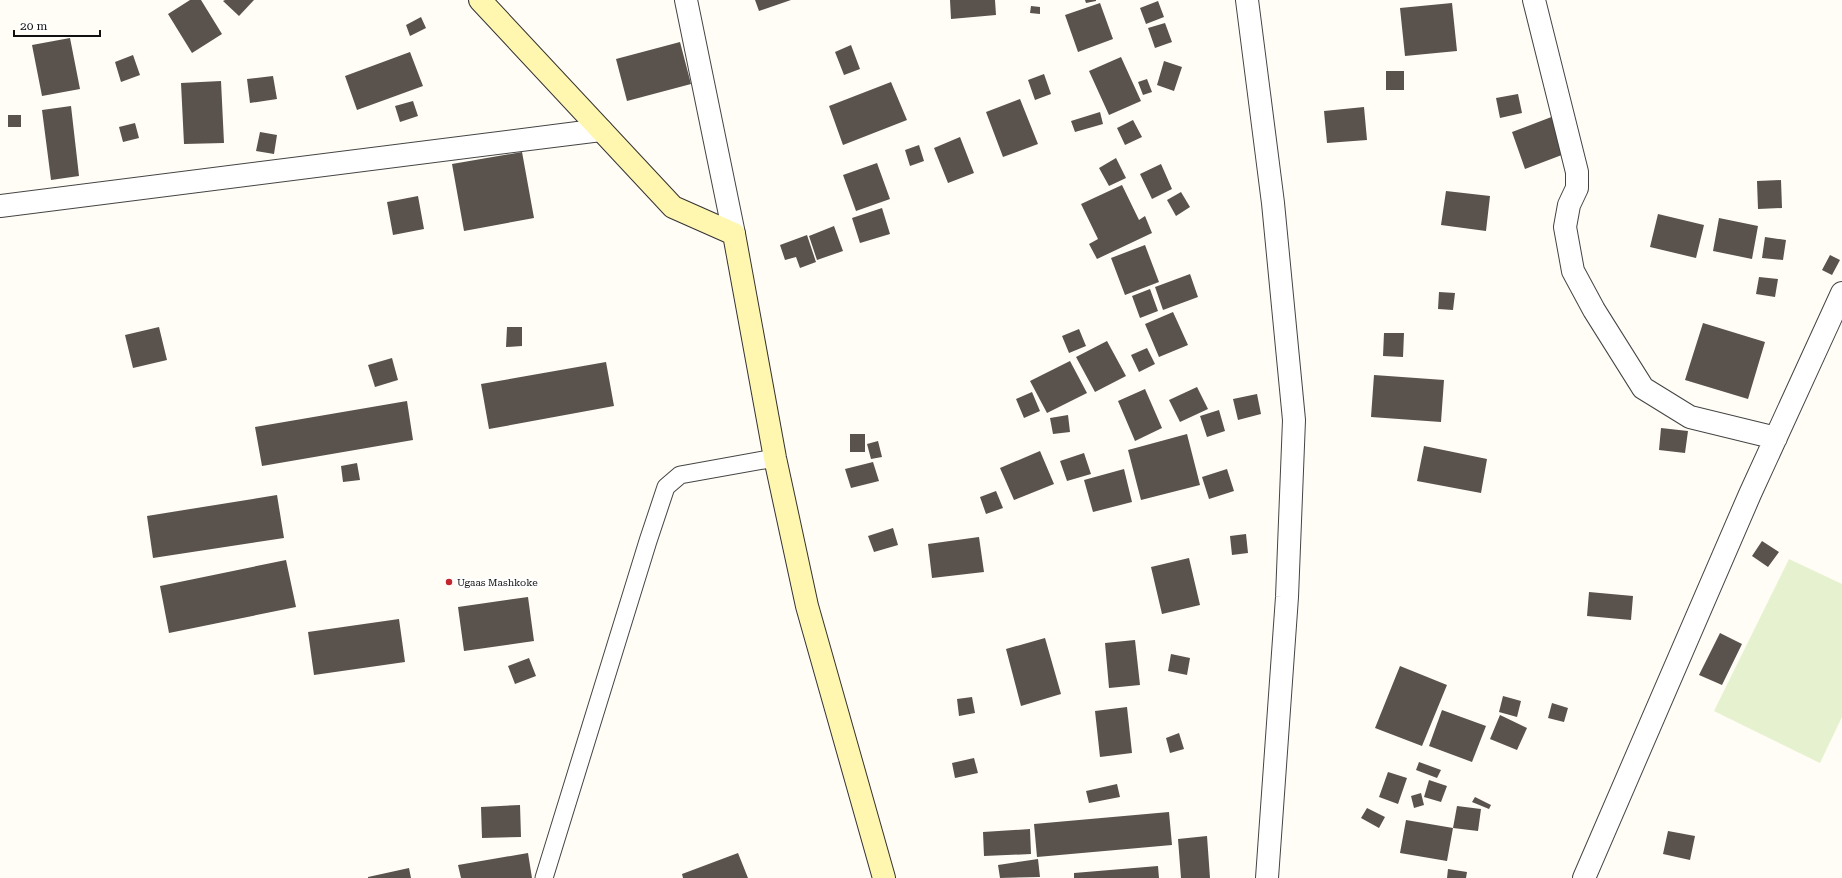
<svg xmlns="http://www.w3.org/2000/svg" width="1842" height="878" font-family="'Roboto Serif',serif">
<style>
.pitch{fill:#e6f2cf}
.building{fill:#5a524d}
.lines{fill:none;stroke-linecap:round;stroke-linejoin:round}
.service-casing{stroke:#444;stroke-width:19}
.minor-casing{stroke:#444;stroke-width:24}
.tertiary-casing{stroke:#444;stroke-width:24}
.secondary-casing{stroke:#333;stroke-width:24}
.service{stroke:#fff;stroke-width:17}
.minor{stroke:#fff;stroke-width:22}
.tertiary{stroke:#fff;stroke-width:22}
.secondary{stroke:#fff6b0;stroke-width:22}
.poi-dot{fill:#c4262e;stroke:#fff;stroke-width:1.5}
.labels{text-anchor:middle;stroke-width:4;stroke-linejoin:round;paint-order:stroke}
.poi-label{font-size:10px;fill:#111;stroke:#fff;text-anchor:start}
</style>
<rect width="100%" height="100%" fill="#fffdf5"/>
<!-- pitch -->
<path class="pitch" d="M1789,559L1842,584V717L1820,763L1714,711Z"/>
<!-- building -->
<path class="building" d="M190,0H201L222,34L192,53L168,14Z
M225,0H254L239,16L223,1Z
M755,0H791L759,11Z
M950,0H995L996,15L951,19Z
M1085,0H1096V1L1086,3Z
M1158,1L1164,17L1146,24L1140,8Z
M1100,3L1113,39L1078,52L1065,15Z
M1452,3L1457,51L1405,56L1400,8Z
M1031,6L1040,7V14L1030,13Z
M421,17L426,28L410,36L406,25Z
M1165,23L1172,42L1155,48L1148,28Z
M70,38L80,89L42,96L32,45Z
M680,42L691,84L627,101L616,59Z
M851,45L860,69L844,75L835,52Z
M410,52L423,86L357,110L345,76Z
M133,55L140,75L121,82L115,62Z
M1121,57L1141,101L1109,115L1089,71Z
M1164,61L1182,67L1174,91L1157,85Z
M1386,71H1404V90H1386Z
M1044,74L1051,94L1035,100L1028,80Z
M273,76L277,99L250,103L247,79Z
M1147,79L1152,92L1143,95L1138,82Z
M221,81L224,143L184,144L181,83Z
M891,82L907,120L843,145L829,106Z
M1518,94L1522,113L1500,118L1496,98Z
M1020,99L1038,144L1003,157L986,112Z
M413,101L418,116L400,122L395,106Z
M71,106L79,176L51,180L42,110Z
M1364,107L1367,140L1327,143L1324,111Z
M1100,112L1103,124L1075,132L1071,121Z
M8,115H21V127H8Z
M1554,116L1567,153L1525,169L1512,132Z
M1133,120L1142,137L1125,145L1117,128Z
M135,123L139,138L123,142L119,127Z
M260,132L277,135L274,154L256,151Z
M960,137L974,173L948,183L934,148Z
M919,145L924,161L910,166L905,150Z
M522,152L534,218L464,231L452,164Z
M1116,158L1126,178L1109,186L1099,168Z
M877,163L890,199L856,211L843,175Z
M1161,164L1172,189L1152,199L1140,174Z
M1781,180L1782,208L1758,209L1757,181Z
M1122,185L1139,220L1145,216L1152,233L1097,259L1089,244L1098,239L1081,204Z
M1446,191L1490,196L1486,231L1441,225Z
M1181,192L1190,207L1176,216L1167,200Z
M418,196L424,229L393,235L387,202Z
M882,208L890,234L860,243L852,218Z
M1658,214L1704,225L1696,258L1650,247Z
M1719,218L1758,226L1752,259L1713,251Z
M834,226L843,251L817,260L809,236Z
M807,235L816,262L800,268L796,257L785,260L780,245Z
M1765,237L1786,240L1783,260L1762,258Z
M1145,245L1159,282L1125,295L1111,258Z
M1830,255L1840,260L1832,275L1822,270Z
M1190,274L1198,297L1163,310L1155,287Z
M1759,277L1778,279L1775,297L1756,294Z
M1150,289L1158,311L1140,318L1132,296Z
M1439,292L1455,293L1453,310L1438,309Z
M1173,312L1188,345L1159,357L1145,324Z
M1703,323L1765,342L1748,399L1685,380Z
M159,327L167,360L133,368L125,335Z
M507,327H522V346L506,347Z
M1079,329L1086,346L1069,353L1062,336Z
M1384,333H1404L1403,357L1383,356Z
M1107,341L1126,376L1095,392L1076,357Z
M1147,348L1155,364L1139,372L1131,355Z
M392,358L398,380L375,387L368,365Z
M1070,361L1087,393L1047,413L1030,381Z
M606,362L614,406L489,429L481,384Z
M1374,375L1444,380L1441,422L1371,417Z
M1197,387L1208,409L1180,422L1169,400Z
M1145,389L1162,428L1135,441L1118,401Z
M1032,392L1040,411L1024,418L1016,399Z
M1257,394L1261,414L1238,420L1233,399Z
M407,401L413,440L262,466L255,427Z
M1219,410L1225,431L1207,437L1200,416Z
M1068,415L1070,432L1053,434L1050,418Z
M1661,428L1688,431L1685,453L1659,450Z
M850,434H865V452H850Z
M1187,434L1200,485L1141,500L1128,450Z
M878,441L882,457L871,459L867,444Z
M1424,446L1487,459L1481,493L1417,481Z
M1040,451L1054,484L1014,500L1000,468Z
M1084,453L1091,474L1067,481L1060,461Z
M873,462L879,481L851,488L845,469Z
M357,463L360,480L343,482L341,466Z
M1124,469L1132,502L1093,512L1084,480Z
M1227,469L1234,491L1209,499L1202,477Z
M996,491L1003,508L986,514L980,497Z
M277,495L284,538L153,558L147,516Z
M893,528L898,545L874,552L868,536Z
M1246,534L1248,553L1232,555L1230,536Z
M979,537L984,572L932,578L928,544Z
M1762,541L1779,552L1768,567L1752,556Z
M1189,558L1200,605L1162,614L1151,567Z
M286,560L296,607L169,633L160,586Z
M1589,592L1633,596L1631,620L1587,616Z
M528,597L534,641L464,651L458,607Z
M399,619L405,662L314,675L308,632Z
M1720,633L1742,644L1722,685L1699,675Z
M1045,638L1061,694L1021,706L1006,649Z
M1135,640L1140,685L1109,688L1105,643Z
M1171,654L1190,658L1187,675L1168,671Z
M529,658L536,676L515,684L508,666Z
M1400,666L1447,685L1422,746L1375,728Z
M1503,696L1521,701L1517,717L1499,712Z
M972,697L975,713L959,716L957,699Z
M1552,703L1568,708L1564,722L1548,718Z
M1127,707L1132,753L1100,757L1095,711Z
M1442,710L1486,726L1472,762L1429,746Z
M1500,715L1527,728L1517,750L1490,739Z
M1179,733L1184,749L1170,753L1166,738Z
M974,758L978,773L955,778L952,763Z
M1419,762L1441,770L1437,778L1416,770Z
M1388,772L1407,778L1398,804L1379,797Z
M1429,780L1447,786L1441,802L1424,797Z
M1117,784L1120,797L1089,803L1086,791Z
M1421,793L1424,805L1414,808L1411,796Z
M1475,797L1491,805L1489,809L1472,802Z
M520,805L521,837L482,838L481,807Z
M1457,806L1481,809L1478,831L1453,828Z
M1367,808L1385,817L1379,828L1361,818Z
M1169,812L1172,845L1037,857L1034,824Z
M1406,820L1453,828L1447,861L1400,853Z
M1030,829L1031,854L984,856L983,832Z
M1668,831L1695,836L1690,860L1663,854Z
M1207,836L1210,878H1181L1178,839Z
M528,853L532,878H461L458,865Z
M738,853L748,878H683L682,874Z
M1038,859L1040,877L1000,878L998,865Z
M1158,866L1159,878H1074V873Z
M409,868L411,878H368V877Z
M1448,869L1467,872L1466,878H1447Z"/>
<g class="lines">
<!-- service casing -->
<g class="service-casing">
<path id="service" d="M544,878L648,541L666,487L680,475L775,458"/>
</g>
<!-- minor casing -->
<g class="minor-casing">
<path id="minor" d="M686,0L734,234
M1534,0L1577,172V188L1569,205L1565,227L1573,271L1594,310L1643,388L1690,417L1776,438
M0,206L601,130
M1584,878L1750,494L1842,293"/>
</g>
<!-- tertiary casing -->
<g class="tertiary-casing">
<path id="tertiary" d="M1247,0L1273,203L1294,420L1287,597L1267,878"/>
</g>
<!-- secondary casing -->
<g class="secondary-casing">
<path id="secondary" d="M480,0L673,207L734,234L775,458L807,606L884,878"/>
</g>
<!-- service -->
<use href="#service" class="service"/>
<!-- minor -->
<use href="#minor" class="minor"/>
<!-- tertiary -->
<use href="#tertiary" class="tertiary"/>
<!-- secondary -->
<use href="#secondary" class="secondary"/>
</g>
<!-- markers -->
<circle class="poi-dot" cx="449" cy="582" r="4"/>
<g class="labels">
<!-- poi labels -->
<g class="poi-label">
<text x="457" y="586">Ugaas Mashkoke</text>
</g>
</g>
<!-- scale -->
<path d="M14 30v6h86v-6" fill="none" stroke="#111111" stroke-width="2"/>
<text x="20" y="30" font-size="12" fill="#111111" stroke="#ffffff" stroke-width="3" paint-order="stroke">20 m</text>
</svg>
